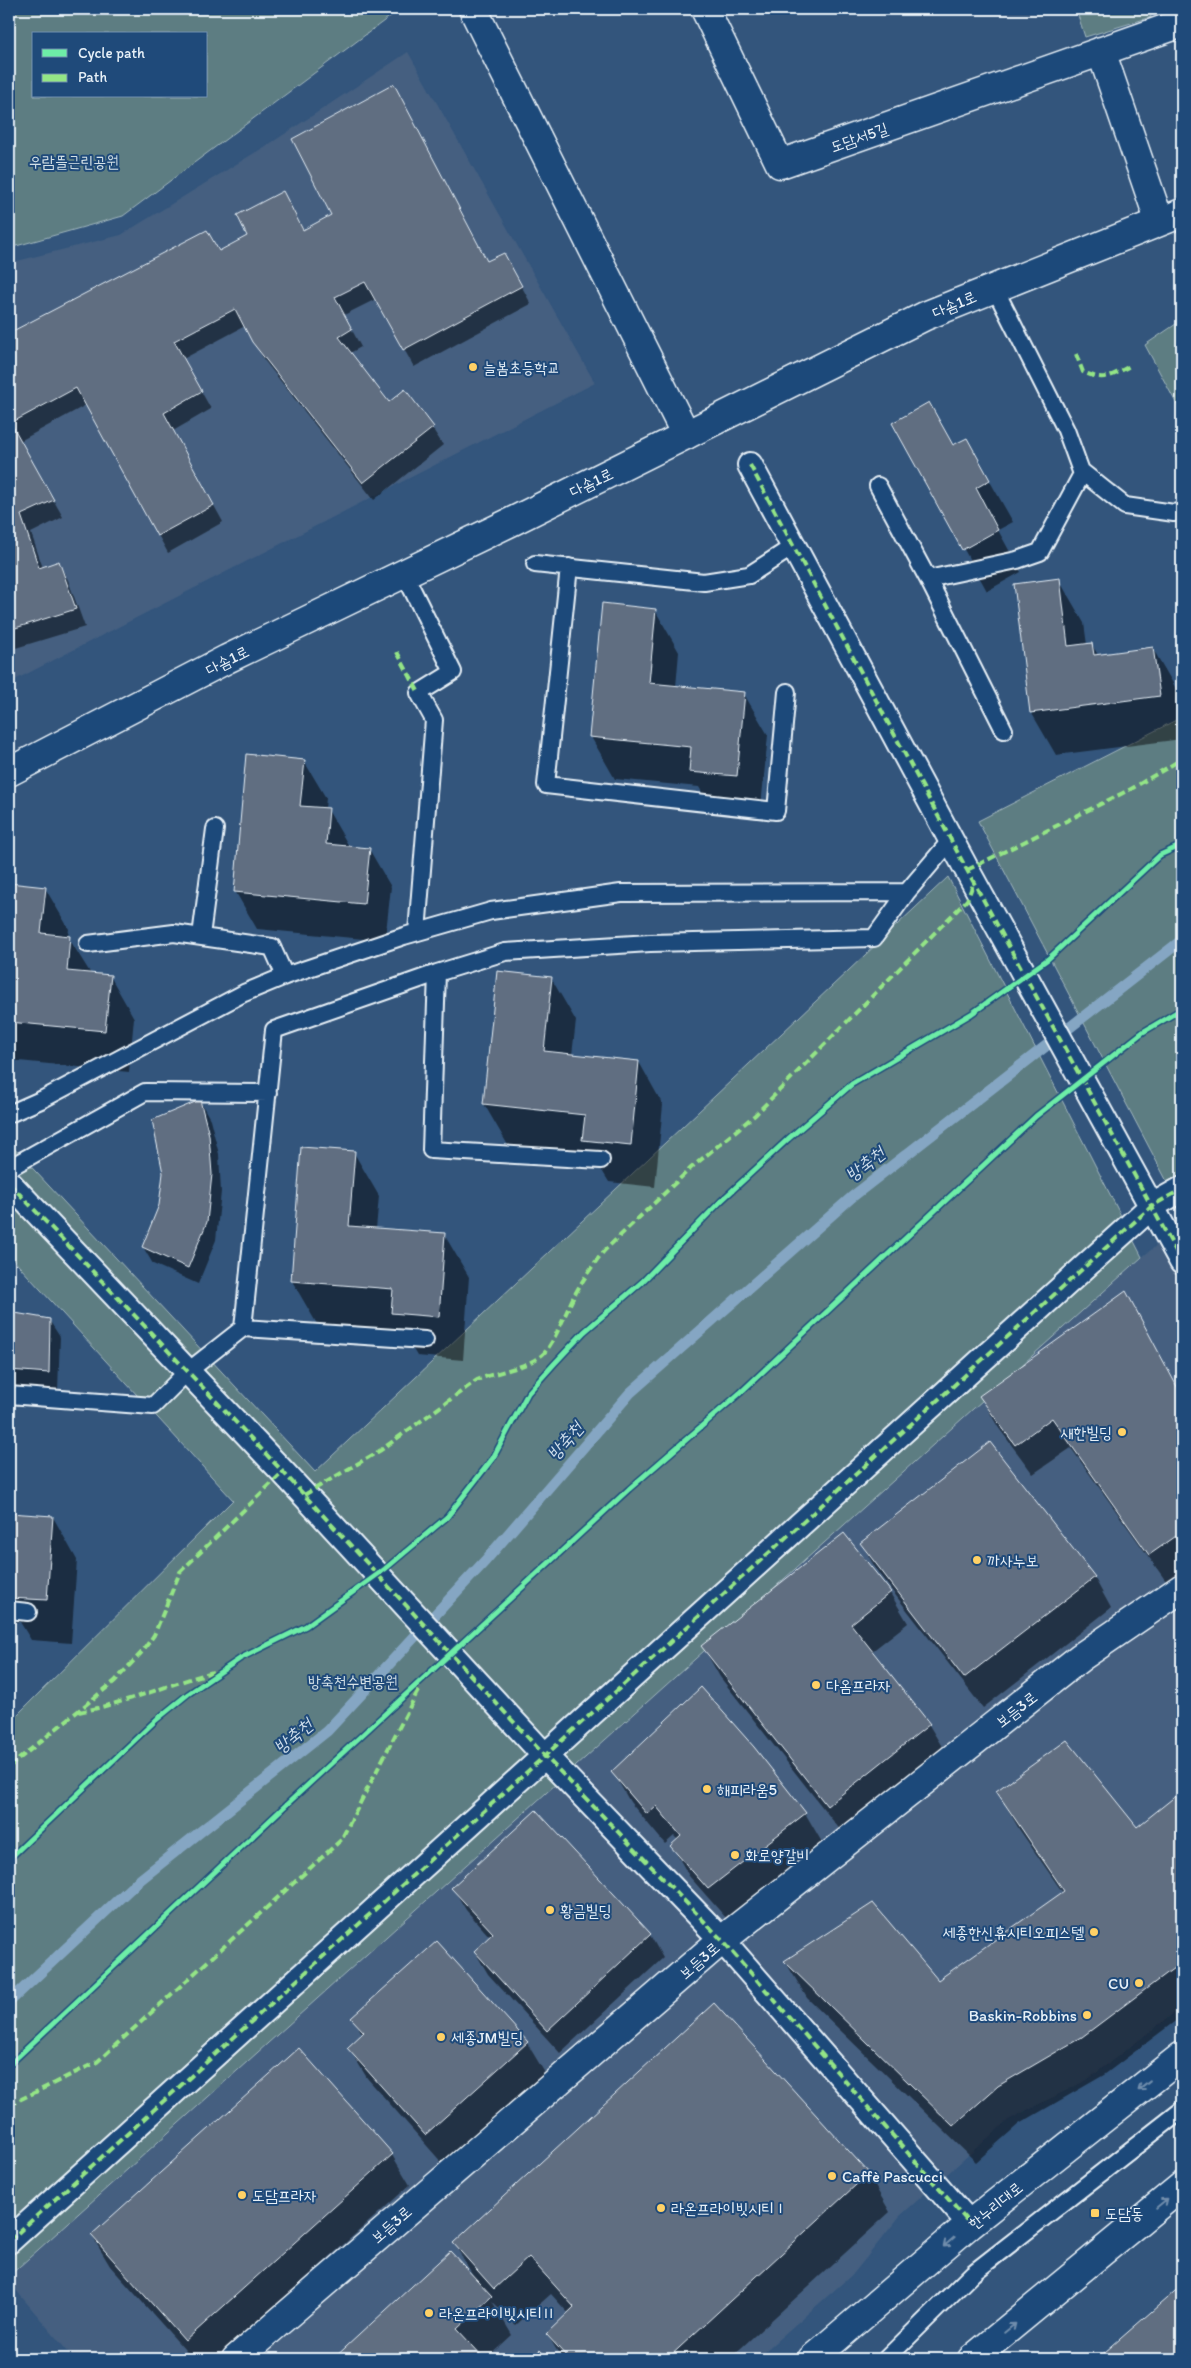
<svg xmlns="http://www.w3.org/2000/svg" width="1191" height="2368" font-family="Itim,'Poor Story',sans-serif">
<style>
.built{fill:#445f80}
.green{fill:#5d7d82;stroke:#a2b7bd;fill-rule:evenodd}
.shadow{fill:#0007}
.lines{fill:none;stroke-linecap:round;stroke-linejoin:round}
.stream{stroke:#85a6c3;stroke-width:11}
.building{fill:#616e81;stroke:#e8f1f8}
.service-casing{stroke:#e8f1f8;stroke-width:20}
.pedestrian-casing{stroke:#e8f1f8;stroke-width:28}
.minor-casing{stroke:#e8f1f8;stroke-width:31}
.tertiary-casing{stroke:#e8f1f8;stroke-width:31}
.service{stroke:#1f4a7a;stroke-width:16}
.pedestrian{stroke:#1f4a7a;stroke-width:24}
.minor{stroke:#1f4a7a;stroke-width:28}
.tertiary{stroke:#1f4a7a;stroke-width:28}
.quiet{stroke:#94e586;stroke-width:4;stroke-dasharray:8 4;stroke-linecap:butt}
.cycleway-casing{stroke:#1f4a7a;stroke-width:8}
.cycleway{stroke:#6deda7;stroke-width:5}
.oneway{stroke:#6f8dac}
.poi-dot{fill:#ffd166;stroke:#1f4a7a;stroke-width:2}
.labels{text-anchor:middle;stroke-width:4;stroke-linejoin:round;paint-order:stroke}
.street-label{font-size:16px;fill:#e8f1f8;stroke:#1f4a7a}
.park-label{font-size:16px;fill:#d3e0e6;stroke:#1f4a7a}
.poi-label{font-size:16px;fill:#e8f1f8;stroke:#1f4a7a;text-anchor:start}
.water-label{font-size:18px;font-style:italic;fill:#cfdeeb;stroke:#1f4a7a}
</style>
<rect width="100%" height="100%" fill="#33557c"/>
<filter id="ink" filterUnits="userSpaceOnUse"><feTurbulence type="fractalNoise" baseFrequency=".02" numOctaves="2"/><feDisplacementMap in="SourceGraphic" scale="10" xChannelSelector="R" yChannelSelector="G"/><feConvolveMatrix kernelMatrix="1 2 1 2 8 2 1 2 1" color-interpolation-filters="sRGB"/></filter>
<g filter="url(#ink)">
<!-- built -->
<path class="built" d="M408,52L595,383L9,683V630L76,609L59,561L39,568L21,515L54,499L11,423L76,388L157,536L214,504L164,413L202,391L174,341L235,309L252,342L363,483L433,427L406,389L389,402L339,337L352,329L335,297L365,282L403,350L522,286L504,253L487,261L394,84L292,139L331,215L303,230L283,192L237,215L247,236L219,251L207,230L9,333V263L121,235L274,141Z
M1182,1225V2007L1087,2080L1008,2120L900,2216L854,2273L756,2359H74L9,2282V2276L1142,1257Z"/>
<!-- green -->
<path class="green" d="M9,9H400L123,216L9,248ZM34,34H206V96H34Z
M1076,9H1149L1151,17L1085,37Z
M1182,323V414L1145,345L1176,324Z
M1182,717V1210L978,821Z
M948,877L1142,1257L9,2276V1723L233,1500L9,1255V1143L315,1472Z"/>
<!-- shadow -->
<path class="shadow" d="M293,210L304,231L487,263L514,272L531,304L414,367L376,299L344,315L361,347L350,353L388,403L432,428L443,445L374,500L264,360L245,326L183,359L211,409L173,431L223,522L168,553L86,405L20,441L63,517L31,533L43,568L58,562L68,580L85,627L9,650V334L207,231L219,252Z
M894,423L953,446L966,439L1013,522L998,530L1021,572L987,591Z
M1059,580L1084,623L1087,645H1092L1098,655L1153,649L1178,692L1182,739L1056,755L1031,712Z
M655,610L679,652L676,687L744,694L768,735L760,817L714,813L699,787L615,779L591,737Z
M304,761L326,798L325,809L328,810L350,848L369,849L391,887L385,941L257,929L235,891Z
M9,885L45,888L69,929L68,937L91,974L110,976L134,1018L129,1072L9,1060Z
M498,972L551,978L576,1021L572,1055L639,1062L663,1105L655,1187L609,1182L593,1156L509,1147L484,1104Z
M200,1101L210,1119L219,1154L221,1192L216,1240L198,1284L153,1264L143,1247Z
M302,1149L354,1153L379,1196L376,1229L444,1234L469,1277L463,1360L417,1356L402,1331L317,1324L292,1281Z
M9,1313L49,1320L60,1337L58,1390L9,1386Z
M1143,1323L1182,1397V1574L1168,1584L1071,1448L1033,1474L998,1427L981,1397Z
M9,1514L53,1517L77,1560L71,1643L31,1640L20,1622L9,1621Z
M844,1535L890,1593L908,1623L871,1652L929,1725L947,1755L845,1836L720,1677L703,1647Z
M861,1543L1094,1577L1111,1608L983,1708L879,1574Z
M613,1772L805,1813L823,1844L727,1919L689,1876L672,1846L678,1840L674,1836L665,1844L630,1802Z
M998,1792L1137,1828L1182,1793V2016L1104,2075L1019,2124L976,2162L807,1998L785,1961L938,1982L1063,1893L1019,1829Z
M536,1811L650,1935L663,1958L560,2053L488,1974L475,1952L490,1937L466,1910L453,1888Z
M714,2005L868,2174L890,2212L729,2359H562L547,2334L569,2314L551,2294L516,2325L492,2301L512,2335L486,2359H335L450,2253L474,2277L454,2243Z
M353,2018L527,2043L545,2073L443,2164L367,2078L349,2048L363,2035Z
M392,2155L410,2185L216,2359H193L110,2266L92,2236Z
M1182,2286V2359H1099Z"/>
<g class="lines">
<!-- stream -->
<path class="stream" d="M9,2002L136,1883L327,1731L485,1561L630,1393L852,1197L1182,940"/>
</g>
<!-- building -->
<path class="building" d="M394,84L487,261L504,253L522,286L403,350L365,282L335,297L352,329L339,337L389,402L405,389L434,427L363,483L252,342L235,309L174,341L202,391L164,413L214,505L157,536L76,388L11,423L54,500L21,515L39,568L59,561L76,609L9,630V333L207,230L219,251L247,236L237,215L283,191L303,230L331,215L292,139Z
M929,402L953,445L967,438L990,480L976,488L998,530L962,550L892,423Z
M1060,578L1068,646L1092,643L1094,655L1153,647L1160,696L1030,713L1014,584Z
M602,603L656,609L649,683L745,692L737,776L689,772L691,747L589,737Z
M246,754L305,760L300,806L329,808L326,844L370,848L364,904L234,892Z
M9,883L46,887L41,933L70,936L67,971L111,975L105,1031L9,1022Z
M497,971L552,977L544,1051L639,1061L631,1145L582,1140L585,1115L483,1104Z
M200,1100L209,1135L212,1174L207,1222L188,1268L142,1247L159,1205L163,1173L152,1120Z
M301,1147L355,1151L349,1226L445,1233L439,1317L391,1313L393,1289L291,1281Z
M1126,1291L1182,1396V1532L1149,1555L1052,1418L1015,1445L979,1396Z
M9,1312L50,1319L49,1373L9,1370Z
M990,1442L1095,1577L964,1678L860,1543Z
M9,1513L53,1516L47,1600L9,1598Z
M844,1533L891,1592L851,1624L930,1724L827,1806L701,1646Z
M701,1687L754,1747L806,1813L708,1889L670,1846L681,1836L656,1806L647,1814L611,1772Z
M1067,1740L1137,1827L1182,1791V1962L1082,2037L998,2086L953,2126L784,1961L873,1903L938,1980L1064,1891L996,1791Z
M536,1810L651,1934L547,2031L474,1951L493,1933L451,1888Z
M437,1941L528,2042L425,2135L347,2048L364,2032L351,2018Z
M714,2003L869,2173L667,2359H569L546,2334L574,2307L529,2257L494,2289L453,2243Z
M299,2048L393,2154L185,2341L91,2235Z
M450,2251L492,2296L457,2329L485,2359H333Z
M1182,2285V2359H1097Z
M540,2350L549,2359H530Z"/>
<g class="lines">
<!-- service casing -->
<g class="service-casing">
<path id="service" d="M1081,471L1125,506L1174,513L1182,511
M878,486L928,579L1004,730
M535,564L704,582L749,575L794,546
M569,567L546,785L776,811L787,692
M404,573L453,672L419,693L434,720L417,932
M928,579L1017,560L1040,552L1082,474L1066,430L994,287
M201,936L215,829
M88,944L174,933L272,947L285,976
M437,973L431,1150L601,1160
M9,1114L43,1099L244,993L285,976L404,936L491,911L621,893L907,892L951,840
M9,1168L145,1092L268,1093
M425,1340L243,1328L274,1030L437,973L505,952L650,943L874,938L907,892
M9,1395L153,1406L187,1372L243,1328
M9,1610L28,1612
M886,2359L973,2273L1182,2110"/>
</g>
<!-- pedestrian casing -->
<g class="pedestrian-casing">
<path id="pedestrian" d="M750,465L967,870L1182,1262
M9,1183L283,1472L546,1757L722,1940L970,2224
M9,2241L1152,1206L1182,1189"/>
</g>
<!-- minor casing -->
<g class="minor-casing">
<path id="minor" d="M473,9L686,435
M705,9L780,164L1182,23
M1101,51L1159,220
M236,2359L722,1940L1081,1657L1182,1588"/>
</g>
<!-- tertiary casing -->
<g class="tertiary-casing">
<path id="tertiary" d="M9,772L227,659L513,521L925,316L1182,213
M812,2359L970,2224L1182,2056
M972,2359L1182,2186"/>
</g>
<!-- service -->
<use href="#service" class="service"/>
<!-- pedestrian -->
<use href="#pedestrian" class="pedestrian"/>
<!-- minor -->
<use href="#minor" class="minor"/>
<!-- tertiary -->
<use href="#tertiary" class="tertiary"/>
<!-- quiet -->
<path class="quiet" d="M1076,354L1083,372C1104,382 1111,376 1130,366
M750,465L967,870L1182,1262
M397,652L419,693
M967,870L1131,789L1182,759
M9,1183L283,1472L546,1757L722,1940L970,2224
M304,1495L381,1450L477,1380C498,1371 524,1369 542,1355C553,1346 566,1312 573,1298C582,1281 593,1264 605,1250L691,1168L755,1115L967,900L974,882
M79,1712C126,1703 170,1684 216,1671
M9,1767L115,1681L142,1652L154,1635L180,1572L283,1472
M9,2105L97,2062L341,1840L420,1687
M9,2241L1152,1206L1182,1189"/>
<!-- cycleway casing -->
<g class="cycleway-casing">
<path id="cycleway" d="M9,1859L156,1720L188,1694L241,1658L306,1626L385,1569L447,1517L493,1458L528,1393L554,1364L584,1332L642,1282L721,1201L788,1139L852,1084L971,1014L1048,959L1160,855L1182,845
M9,2065L286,1805L629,1489L740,1393L1036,1116L1143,1032L1182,1009"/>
</g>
<!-- cycleway -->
<use href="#cycleway" class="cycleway"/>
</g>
<!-- one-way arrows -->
<defs><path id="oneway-shaft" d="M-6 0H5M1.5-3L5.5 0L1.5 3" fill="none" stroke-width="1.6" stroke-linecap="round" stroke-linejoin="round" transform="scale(1.25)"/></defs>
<g class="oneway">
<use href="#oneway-shaft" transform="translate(1144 2086) rotate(142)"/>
<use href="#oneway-shaft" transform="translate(1162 2203) rotate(-39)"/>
<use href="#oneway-shaft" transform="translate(949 2242) rotate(139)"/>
<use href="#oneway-shaft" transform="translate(1010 2328) rotate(-39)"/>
</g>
</g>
<!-- markers -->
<g class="poi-dot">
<circle cx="473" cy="367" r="5"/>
<circle cx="1122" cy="1432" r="5"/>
<circle cx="977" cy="1560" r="5"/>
<circle cx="816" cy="1685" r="5"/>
<circle cx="707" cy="1789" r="5"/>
<circle cx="735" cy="1855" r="5"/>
<circle cx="550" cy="1910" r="5"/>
<circle cx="1094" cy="1932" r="5"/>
<circle cx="1139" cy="1983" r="5"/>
<circle cx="1087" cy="2015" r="5"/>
<circle cx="441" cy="2037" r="5"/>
<circle cx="832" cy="2176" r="5"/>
<circle cx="242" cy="2195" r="5"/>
<circle cx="661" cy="2208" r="5"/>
<rect x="1090" y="2208" width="10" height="10" rx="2.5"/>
<circle cx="429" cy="2313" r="5"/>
</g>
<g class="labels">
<!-- street labels -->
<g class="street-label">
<text transform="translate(859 137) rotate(-19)" y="6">도담서5길</text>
<text transform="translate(954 304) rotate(-23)" y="6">다솜1로</text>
<text transform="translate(591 482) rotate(-26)" y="6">다솜1로</text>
<text transform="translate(227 660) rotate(-27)" y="6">다솜1로</text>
<text transform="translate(1016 1709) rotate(-38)" y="6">보듬3로</text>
<text transform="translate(699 1960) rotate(-41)" y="6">보듬3로</text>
<text transform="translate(995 2205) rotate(-39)" y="6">한누리대로</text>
<text transform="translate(391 2224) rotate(-41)" y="6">보듬3로</text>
</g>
<!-- park labels -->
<g class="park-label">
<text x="74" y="167">우람뜰근린공원</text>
<text x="353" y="1687">방축천수변공원</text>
</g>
<!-- poi labels -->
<g class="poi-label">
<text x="483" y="373">늘봄초등학교</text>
<text x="1112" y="1438" text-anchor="end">새한빌딩</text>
<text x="987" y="1566">까사누보</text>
<text x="826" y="1691">다옴프라자</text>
<text x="717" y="1795">해피라움5</text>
<text x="745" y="1861">화로양갈비</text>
<text x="560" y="1916">황금빌딩</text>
<text x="1084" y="1938" text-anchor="end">세종한신휴시티오피스텔</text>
<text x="1129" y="1989" text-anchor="end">CU</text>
<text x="1077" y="2021" text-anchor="end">Baskin-Robbins</text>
<text x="451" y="2043">세종JM빌딩</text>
<text x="842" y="2182">Caffè Pascucci</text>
<text x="252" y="2201">도담프라자</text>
<text x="671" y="2214">라온프라이빗시티Ⅰ</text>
<text x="1105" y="2219">도담동</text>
<text x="439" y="2319">라온프라이빗시티Ⅱ</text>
</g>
<!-- water labels -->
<g class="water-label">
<text transform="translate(865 1164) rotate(-38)" y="6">방축천</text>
<text transform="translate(565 1441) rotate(-49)" y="6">방축천</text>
<text transform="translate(293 1736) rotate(-39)" y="6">방축천</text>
</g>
</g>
<!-- margin -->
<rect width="1191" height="2368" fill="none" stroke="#1f4a7a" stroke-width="30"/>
<rect x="15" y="15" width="1161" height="2338" fill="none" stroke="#e8f1f8" stroke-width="2" filter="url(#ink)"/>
<!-- legend -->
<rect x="32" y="32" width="175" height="65" fill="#1f4a7a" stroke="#6f8dac"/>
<rect x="42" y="49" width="25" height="8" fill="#6deda7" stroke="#6f8dac"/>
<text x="78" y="58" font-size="15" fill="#e8f1f8">Cycle path</text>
<rect x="42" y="74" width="25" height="8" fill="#94e586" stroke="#6f8dac"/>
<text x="78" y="82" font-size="15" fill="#e8f1f8">Path</text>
</svg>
